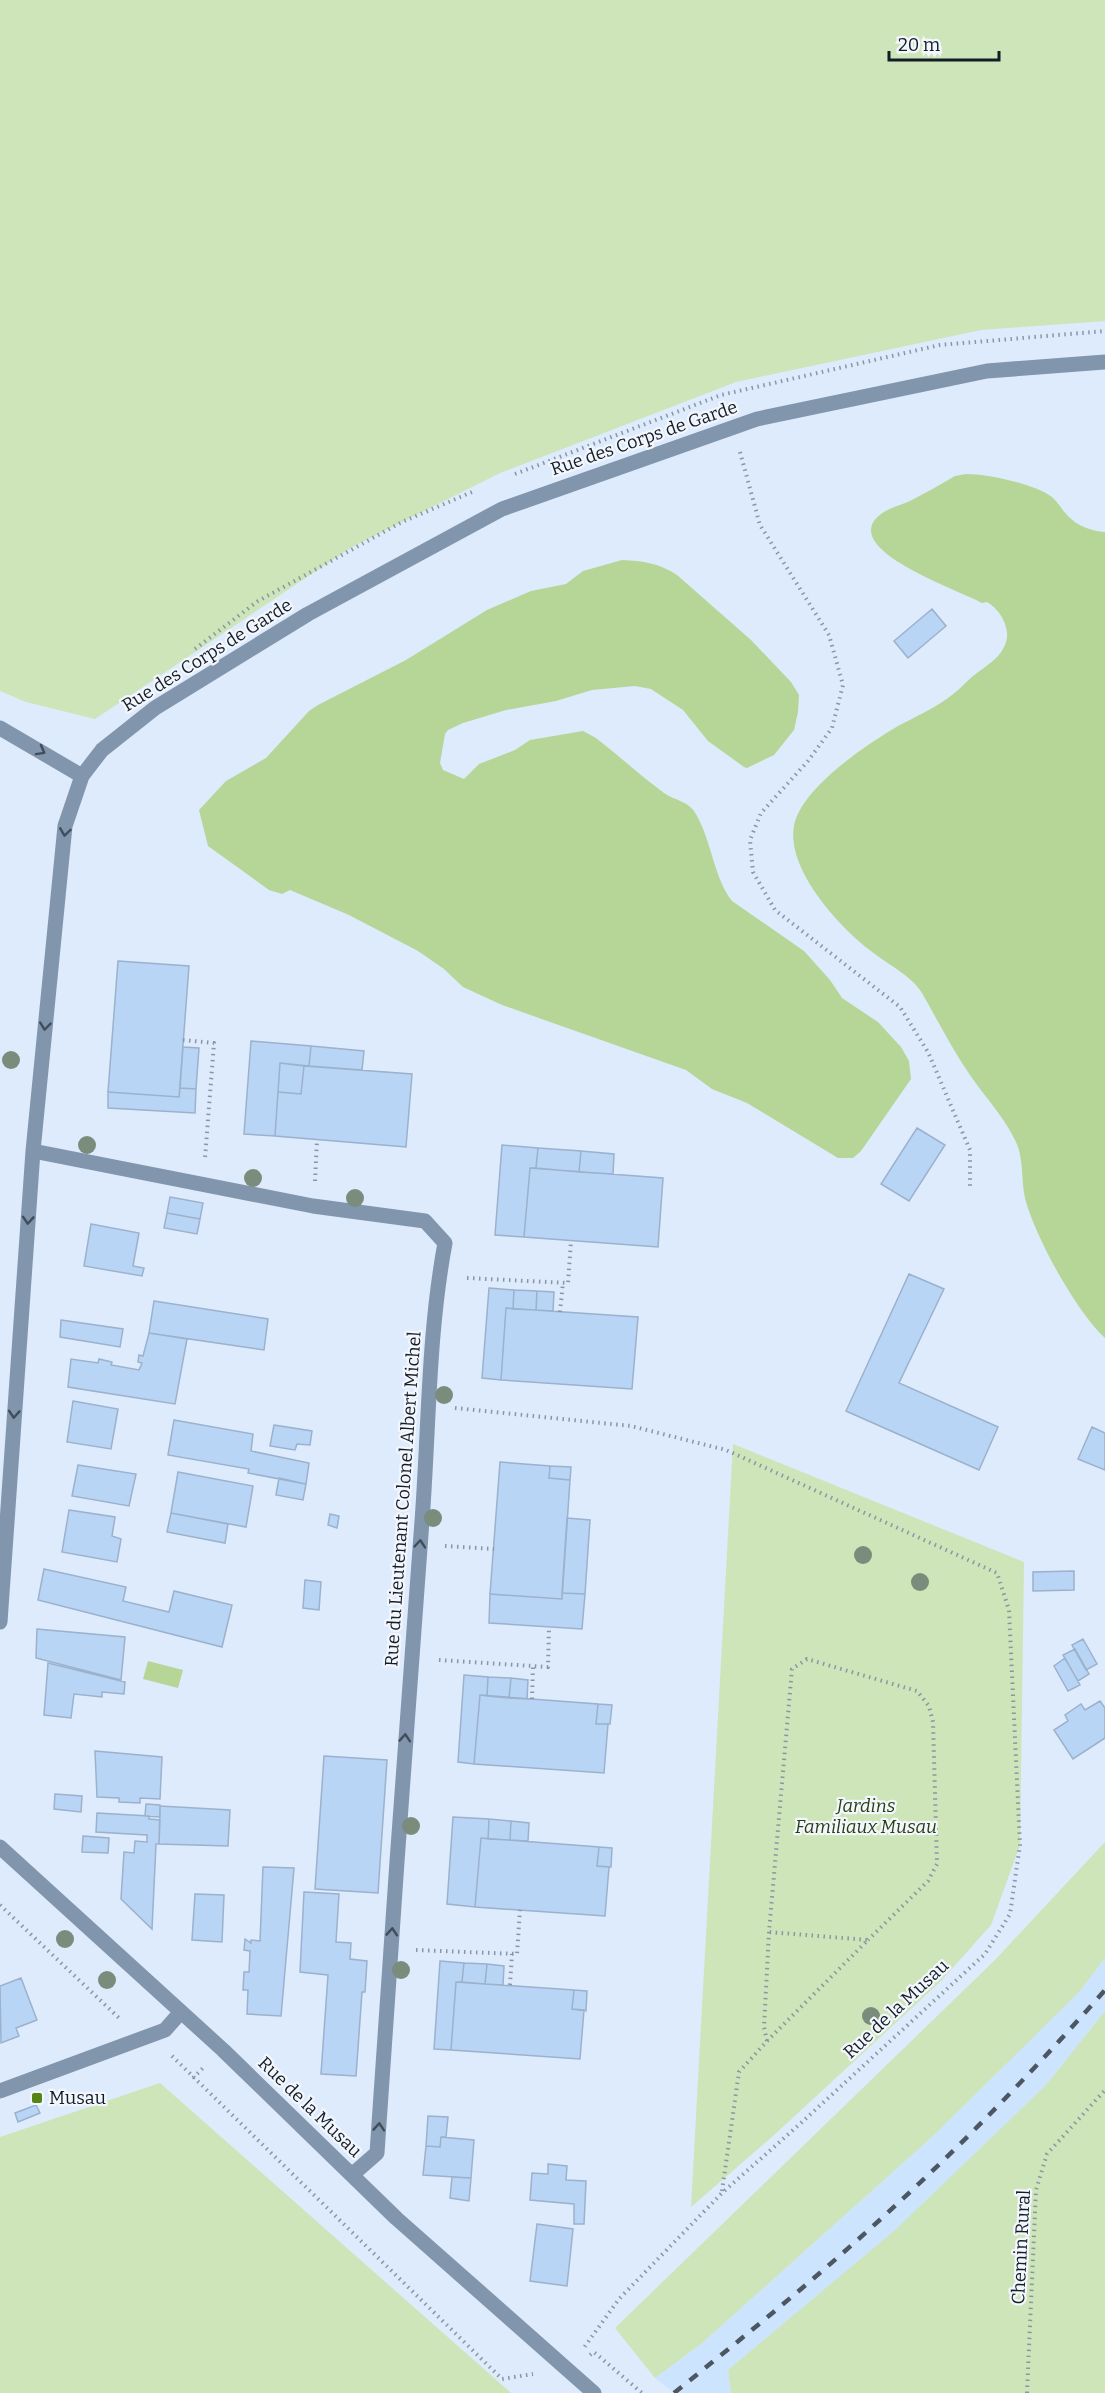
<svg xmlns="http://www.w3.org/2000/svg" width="1105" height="2393" font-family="Bitter,serif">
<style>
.built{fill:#cde4ff}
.green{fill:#cde5b9}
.water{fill:#b5d697}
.building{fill:#b9d5f6;stroke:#9bb1cc;stroke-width:1.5}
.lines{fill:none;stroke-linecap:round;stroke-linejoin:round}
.path{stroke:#8a96a4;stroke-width:4;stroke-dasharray:1.5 4.5;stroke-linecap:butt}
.minor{stroke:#8195ac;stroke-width:15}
.rail{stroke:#4c5762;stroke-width:4.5;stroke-dasharray:10 10;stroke-linecap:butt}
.tree{fill:#7a8c7b}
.oneway{stroke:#404d5c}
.poi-dot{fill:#568515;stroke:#f3f7fd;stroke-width:2}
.labels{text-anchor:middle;stroke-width:4.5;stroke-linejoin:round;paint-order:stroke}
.street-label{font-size:18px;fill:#141d26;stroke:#f3f7fd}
.park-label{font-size:18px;font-style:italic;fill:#293e11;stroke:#f3f7fd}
.poi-label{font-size:18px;fill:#141d26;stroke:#f3f7fd;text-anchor:start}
</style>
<rect width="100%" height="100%" fill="#ddebfc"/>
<!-- built -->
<path class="built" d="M1105,1958V2011L1046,2085L894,2232L728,2370L731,2393H675L655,2378L701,2344L933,2136L1078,1992Z"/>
<!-- green -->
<path class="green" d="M0,0H1105V321L981,330L736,382L500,473L352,547L95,719L26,702L0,691Z
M733,1444L1024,1562L1020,1845L991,1925L941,1981L773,2136L691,2207Z
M1105,1842V1958L1079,1992L933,2136L701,2344L655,2378L615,2328L995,1960Z
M1105,2011V2393H731L728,2370L894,2231L1046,2085Z
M160,2083L511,2393H0V2137Z"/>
<!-- water -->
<path class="water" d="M966,474C988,474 1035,484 1052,497C1058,502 1062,510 1067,515C1077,526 1091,531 1105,532V1338C1076,1311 1035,1237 1025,1198C1021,1180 1024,1159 1016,1142C1005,1118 985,1097 970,1075C952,1049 938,1021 922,993C911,975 887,964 871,951C839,927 786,869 794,826C801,788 866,745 898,726C915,717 933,709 948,698C957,692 965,683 973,676C983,668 999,659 1004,647C1013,631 1001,610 987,602L982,603C962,591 835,549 881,514C889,508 901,505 910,501C925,493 940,485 955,476Z
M622,560C643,561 659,563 677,575L751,640L791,682L799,695L798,712L794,730L774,755L747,768L744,767L708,741L683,710L651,689L635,686L592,690L556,701L506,710L463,723L448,730L445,734L440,763L443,770L464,779L479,764L515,750L530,740L583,731L596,738C619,756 641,776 664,793C677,802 689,800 697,816C712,843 714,878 732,901L804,951L830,980L842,998L878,1022L901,1047L909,1061L911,1079L861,1151L853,1158H838L747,1103L712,1089L686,1070L502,1005L463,987L444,969L418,951L349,915L290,890L282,894L269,890L208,846L199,810L226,781L266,758L309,711L318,705L406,660L487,610L531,591L566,584L583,571Z
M148,1661L183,1670L178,1688L143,1679Z"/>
<!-- building -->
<path class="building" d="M932,609L946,626L908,658L894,641Z
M118,961L189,966L179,1097L108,1092Z
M251,1041L311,1046L309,1066L280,1063L275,1136L244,1134Z
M311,1046L364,1051L362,1070L309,1066Z
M183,1047L199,1048L196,1089L180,1088Z
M280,1063L304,1066L301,1094L278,1092Z
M304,1066L412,1074L406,1147L275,1136L278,1092L301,1094Z
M180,1088L196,1089L195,1113L108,1108V1092L179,1097Z
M917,1128L945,1145L909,1201L881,1184Z
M502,1145L538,1148L536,1168H530L524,1237L495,1235Z
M538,1148L581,1151L579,1172L536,1168Z
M581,1151L614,1154L613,1174L579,1172Z
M530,1168L663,1178L658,1247L524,1237Z
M170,1197L203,1203L200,1219L167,1213Z
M167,1213L200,1219L197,1234L164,1228Z
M91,1224L139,1233L133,1266L144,1268L142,1276L84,1266Z
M909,1274L944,1289L899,1383L998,1427L979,1470L846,1411Z
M489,1288L514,1290L513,1309L506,1308L501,1380L482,1378Z
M514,1290L537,1291L536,1310L513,1309Z
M537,1291L554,1292L553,1311L536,1310Z
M154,1301L268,1319L264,1350L149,1333Z
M506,1308L638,1317L632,1389L501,1380Z
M61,1320L123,1329L120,1347L60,1337Z
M149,1333L187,1339L175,1404L68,1387L71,1359L98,1363L99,1359L112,1362L111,1365L139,1370L142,1363L138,1362L139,1355L143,1356Z
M73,1401L118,1409L111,1449L67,1442Z
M174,1420L253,1434L251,1451L309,1463L306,1484L248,1473L249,1469L168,1455Z
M274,1425L312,1431L310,1445L297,1444L295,1450L270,1446Z
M1092,1427L1105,1433V1470L1078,1459Z
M500,1462L550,1466L549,1478L570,1480L562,1599L490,1594Z
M78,1465L136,1474L129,1506L72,1496Z
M550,1466L571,1467L570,1480L549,1478Z
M178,1472L253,1486L246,1527L171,1513Z
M279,1478L306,1484L303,1500L276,1495Z
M69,1510L115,1517L112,1536L121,1539L117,1562L62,1552Z
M171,1513L228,1524L225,1543L167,1532Z
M330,1514L339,1516L337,1528L328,1525Z
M567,1518L590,1520L585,1594L562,1593Z
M44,1569L126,1587L123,1601L169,1612L174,1591L232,1605L222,1647L38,1600Z
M1074,1571V1590L1033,1591V1572Z
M305,1580L321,1582L319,1610L303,1608Z
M562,1593L585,1594L582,1629L489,1623L490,1594L562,1599Z
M37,1629L125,1637L121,1680L36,1658Z
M1083,1639L1097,1664L1086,1670L1072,1645Z
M1075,1649L1089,1674L1078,1681L1063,1655Z
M1065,1658L1080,1685L1068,1691L1054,1666Z
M48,1663L125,1682L124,1694L102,1692V1697L74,1694L71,1718L44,1715Z
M464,1675L488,1677L487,1696L480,1695L474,1764L458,1762Z
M488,1677L511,1678L509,1698L487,1696Z
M511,1678L528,1680L527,1699L509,1698Z
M480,1695L598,1704L596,1724H608L604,1773L474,1764Z
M1100,1701L1105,1708V1738L1073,1759L1054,1730L1068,1721L1065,1715L1081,1704L1085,1710Z
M598,1704L612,1705L610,1724H596Z
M95,1751L162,1757L160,1799L140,1798V1803L119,1802V1798L97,1797Z
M324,1756L387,1760L378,1893L315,1889Z
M55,1794L82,1796L81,1812L54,1809Z
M146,1804L160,1805V1817L145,1816Z
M160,1806L230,1810L228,1846L159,1844Z
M97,1813L149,1816V1819L160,1820L159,1844H156L152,1929L121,1899L124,1852L134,1853L135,1841L147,1842V1835L96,1832Z
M453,1817L489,1819L488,1839L481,1838L475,1907L447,1904Z
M489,1819L511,1821L510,1840L488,1839Z
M511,1821L529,1823L528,1841L510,1840Z
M83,1836L109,1838L108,1853L82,1852Z
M481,1838L599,1847L597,1866L609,1867L605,1916L475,1907Z
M599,1847L612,1848L611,1867L597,1866Z
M263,1867L294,1868L281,2016L247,2014L248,1990H243L244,1972H249L250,1951L244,1950L245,1939L251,1943V1940L260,1941Z
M304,1892L339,1894L336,1942L351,1943L350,1959L367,1961L365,1992H362L356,2076L321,2074L328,1975L300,1972Z
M195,1894L224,1895L222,1942L192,1940Z
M440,1961L464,1963L462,1982H456L451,2050L434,2049Z
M464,1963L487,1964L485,1984L462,1982Z
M487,1964L504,1966L503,1985L485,1984Z
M21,1978L37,2020L16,2028L19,2036L1,2043L0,1986Z
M456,1982L574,1990L572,2009L584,2010L580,2059L451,2050Z
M574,1990L587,1991L586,2011L572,2009Z
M36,2105L40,2113L18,2122L15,2113Z
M428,2116L448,2117L446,2137H441L440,2147L426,2146Z
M441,2137L474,2140L471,2178L423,2175L426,2146L440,2147Z
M548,2164L567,2166L566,2180L586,2181L584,2224H574V2204L530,2200L532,2173L548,2174Z
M452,2177L471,2178L469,2201L450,2198Z
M537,2224L573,2229L567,2286L530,2281Z"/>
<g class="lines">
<!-- path -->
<path class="path" d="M740,452L760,525L829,635L843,685L832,728L808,761L761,813L750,840L753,872L775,910L900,1007L928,1052L970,1150V1190
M515,474L721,395L940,345L1105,331
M195,649L258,601L402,522L472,492
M183,1040L214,1043L205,1158
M315,1181L317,1140
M467,1278L568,1283L571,1241
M560,1312L563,1283
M455,1408L631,1426L726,1450L997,1573L1009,1610L1020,1845L1010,1914L985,1954L801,2123L722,2193L619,2299L583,2349
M445,1546L494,1549
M439,1660L548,1667L549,1627
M532,1699L533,1666
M0,1905L119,2018
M416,1950L517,1954L520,1910
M510,1985L512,1954
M767,2041L868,1940L769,1932
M172,2056L502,2379L533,2374
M193,2078L203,2068
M722,2191L739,2072L767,2041L764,2027L769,1932L792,1669L807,1659L917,1691L929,1706L933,1722L937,1864L928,1881L868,1940
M590,2355L594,2352L642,2393
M1027,2393L1036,2190L1047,2154L1105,2090"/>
<!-- minor -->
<path class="minor" d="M0,728L82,776
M33,1151L313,1206L425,1221L445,1243C428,1334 429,1428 422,1521C406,1732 391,1942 377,2153L353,2174
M0,1622L33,1151L65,826L82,776L102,750L155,708L308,614L502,509L757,419L987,371L1105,362
M0,1847L223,2050L396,2218L594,2393
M0,2091L165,2030L180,2013"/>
<!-- rail -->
<path class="rail" d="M674,2393C750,2332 825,2271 896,2205C970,2137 1039,2065 1105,1990"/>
</g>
<!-- trees -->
<g class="tree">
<circle cx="11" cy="1060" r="9"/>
<circle cx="87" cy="1145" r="9"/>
<circle cx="253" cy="1178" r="9"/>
<circle cx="355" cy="1198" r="9"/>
<circle cx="444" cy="1395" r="9"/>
<circle cx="433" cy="1518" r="9"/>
<circle cx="863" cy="1555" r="9"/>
<circle cx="920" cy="1582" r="9"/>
<circle cx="411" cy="1826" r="9"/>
<circle cx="65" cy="1939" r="9"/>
<circle cx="401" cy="1970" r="9"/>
<circle cx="107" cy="1980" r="9"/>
<circle cx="871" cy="2016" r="9"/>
</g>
<!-- one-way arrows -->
<defs><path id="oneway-chevron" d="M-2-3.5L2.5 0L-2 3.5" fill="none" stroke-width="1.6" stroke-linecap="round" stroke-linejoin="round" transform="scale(1.5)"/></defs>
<g class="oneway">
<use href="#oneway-chevron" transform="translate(41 751) rotate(29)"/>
<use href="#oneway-chevron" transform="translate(65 832) rotate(98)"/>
<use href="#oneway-chevron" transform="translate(45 1026) rotate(96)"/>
<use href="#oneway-chevron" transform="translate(28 1220) rotate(94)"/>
<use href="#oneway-chevron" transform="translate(14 1414) rotate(94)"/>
<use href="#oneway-chevron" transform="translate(420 1544) rotate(-85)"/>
<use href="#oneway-chevron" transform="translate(405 1738) rotate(-86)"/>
<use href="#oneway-chevron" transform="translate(392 1932) rotate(-86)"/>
<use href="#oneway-chevron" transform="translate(379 2127) rotate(-86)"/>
</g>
<!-- markers -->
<rect class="poi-dot" x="31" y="2092" width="12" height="12" rx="3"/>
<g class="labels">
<!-- street labels -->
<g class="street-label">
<text transform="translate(644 438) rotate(-19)" y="6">Rue des Corps de Garde</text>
<text transform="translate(207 655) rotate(-32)" y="6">Rue des Corps de Garde</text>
<text transform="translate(403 1499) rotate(-86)" y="6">Rue du Lieutenant Colonel Albert Michel</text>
<text transform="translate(896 2009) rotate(-43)" y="6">Rue de la Musau</text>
<text transform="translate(310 2107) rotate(44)" y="6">Rue de la Musau</text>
<text transform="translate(1021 2247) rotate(-87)" y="6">Chemin Rural</text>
</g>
<!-- park labels -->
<g class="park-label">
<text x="866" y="1812">Jardins<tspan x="866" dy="21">Familiaux Musau</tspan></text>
</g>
<!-- poi labels -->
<g class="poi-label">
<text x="49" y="2104">Musau</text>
</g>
</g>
<!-- scale -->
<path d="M889 51v9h110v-9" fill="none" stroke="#141d26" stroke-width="3"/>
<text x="898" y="51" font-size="18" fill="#141d26" stroke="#f3f7fd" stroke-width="4.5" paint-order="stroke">20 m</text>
</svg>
